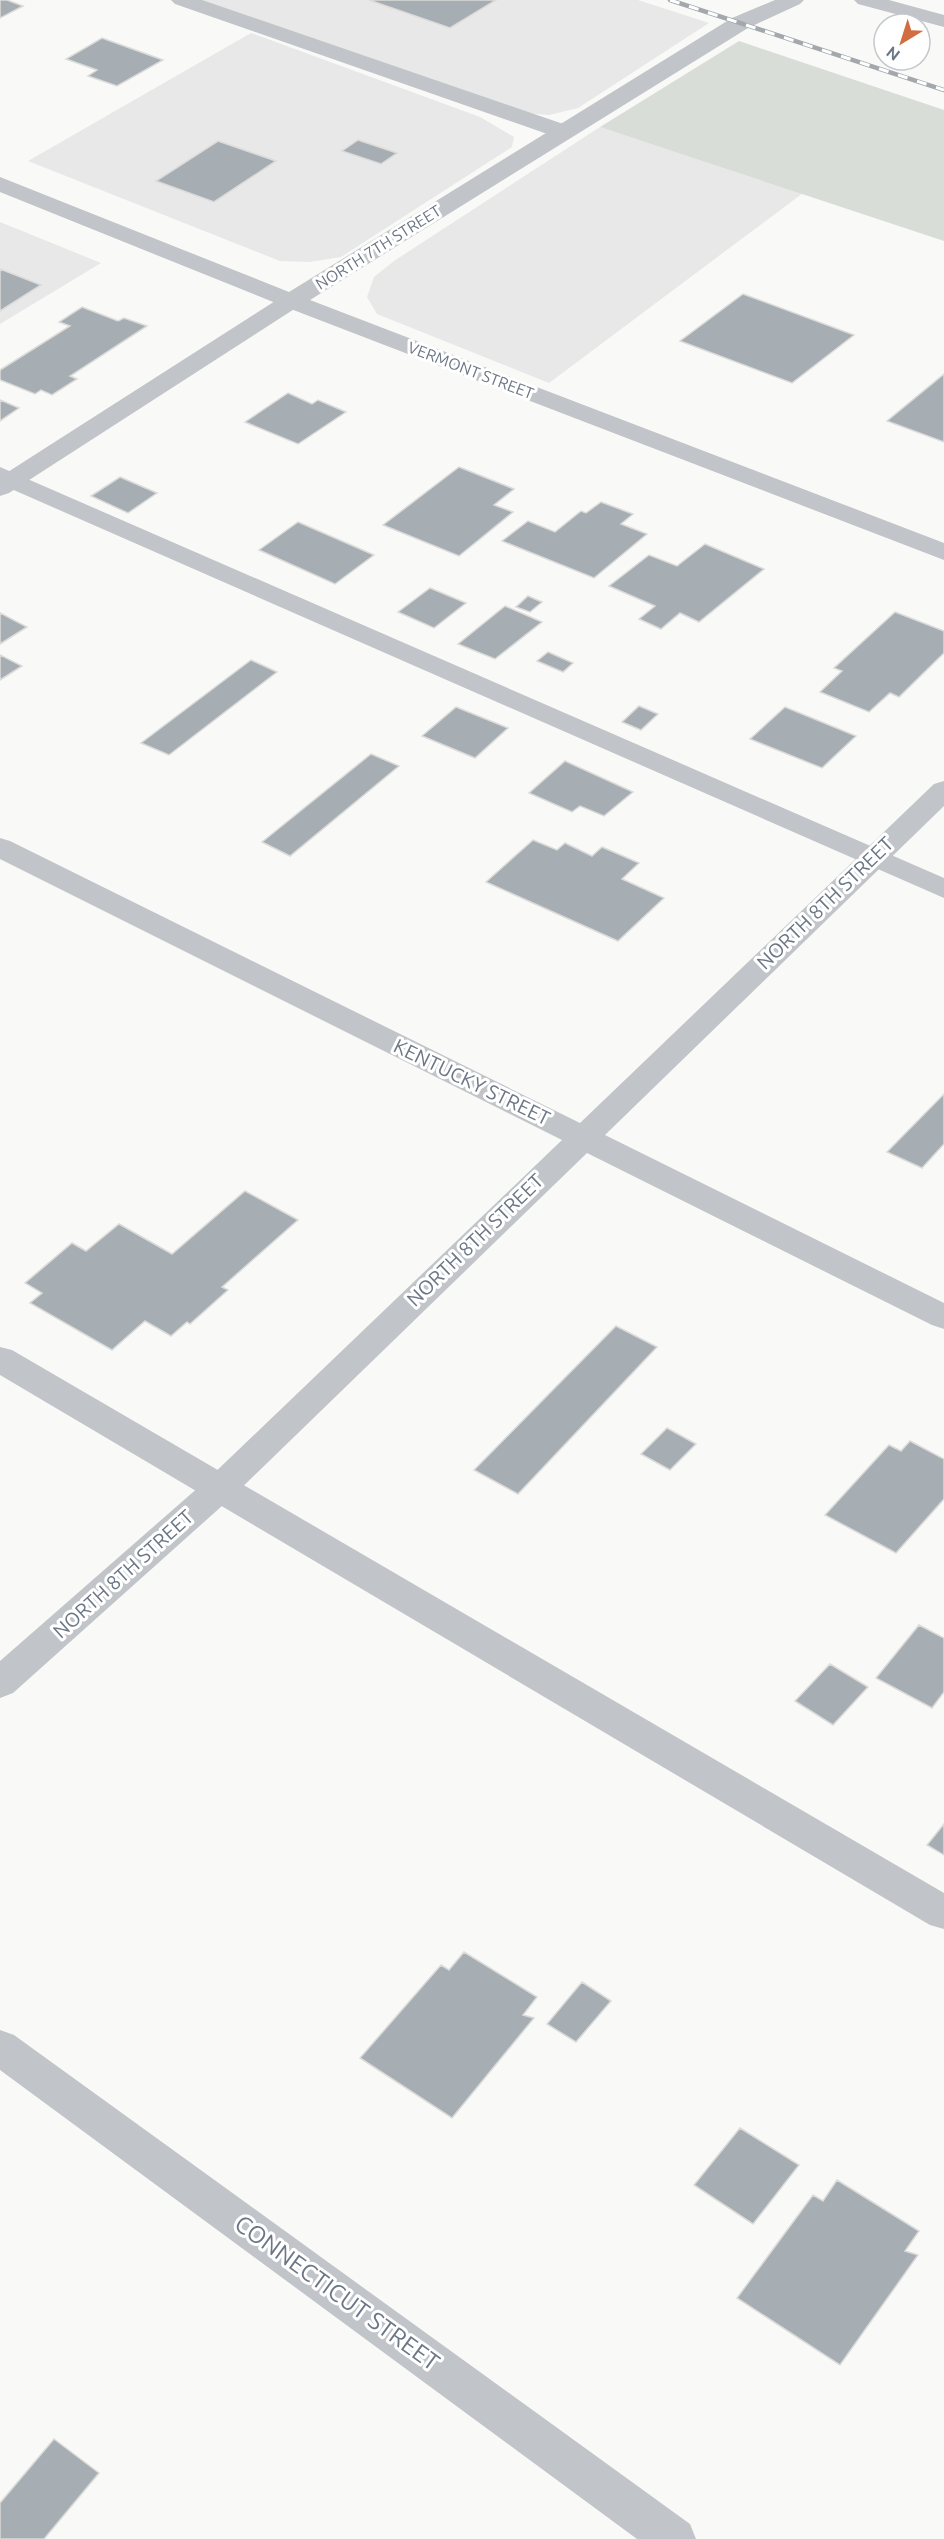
<svg xmlns="http://www.w3.org/2000/svg" width="944" height="2539" font-family="Ubuntu,sans-serif">
<style>
.built{fill:#e7e8e7}
.green{fill:#d9ddd7}
.building{fill:#a6adb3;stroke:#dbdbd9;stroke-width:1.5}
.lines{fill:none;stroke-linecap:round;stroke-linejoin:round}
.service{fill:#c1c4c8;fill-rule:evenodd}
.minor{fill:#c1c4c8;fill-rule:evenodd}
.tertiary{fill:#c1c4c8;fill-rule:evenodd}
.rail-casing{stroke:#a3a8ae;stroke-width:4.5}
.rail{stroke:#fff;stroke-width:3;stroke-dasharray:10;stroke-linecap:butt}
.labels{text-anchor:middle;stroke-width:6;stroke-linejoin:round;paint-order:stroke}
.far-street-label{font-size:16px;fill:#6b7785;stroke:#fff}
.street-label{font-size:20px;fill:#6b7785;stroke:#fff}
.near-street-label{font-size:24px;fill:#6b7785;stroke:#fff}
</style>
<rect width="100%" height="100%" fill="#f9f9f7"/>
<!-- built -->
<path class="built" d="M190,0H638L709,23L578,108L549,115L513,112Z
M251,33L480,117L514,137L512,147L341,257L309,262L280,261L28,161Z
M600,127L803,193L549,383L377,314L367,297L374,277L394,261Z
M0,222L101,263L0,324Z"/>
<!-- green -->
<path class="green" d="M739,41L944,110V241L600,127Z"/>
<!-- building -->
<path class="building" d="M0,0H7L23,6L0,18Z
M369,0H496L450,28Z
M102,38L163,60L117,86L88,76L97,70L66,59Z
M358,140L397,153L381,164L342,151Z
M218,141L276,161L214,202L156,181Z
M0,269L41,285L0,311Z
M743,294L854,335L792,383L680,341Z
M82,307L118,321L124,318L147,326L70,376L77,379L52,395L41,390L35,394L0,380V370L70,326L59,322Z
M944,374V442L887,421Z
M288,393L312,404L318,400L346,412L298,444L245,422Z
M0,400L19,408L0,421Z
M459,467L514,489L494,505L513,512L459,556L383,525Z
M120,477L157,493L128,513L91,496Z
M601,502L633,514L621,524L647,534L594,578L502,541L528,521L555,532L581,511L586,513Z
M298,522L374,555L335,584L259,550Z
M705,544L764,569L699,622L680,613L661,629L639,619L655,606L609,586L649,555L677,566Z
M430,588L466,603L434,628L398,612Z
M528,596L542,602L530,612L516,607Z
M505,606L542,622L495,659L458,644Z
M895,612L944,631V653L899,697L890,693L869,712L820,692L842,671L834,668Z
M0,613L27,627L0,644Z
M548,652L573,663L563,672L537,661Z
M0,655L22,666L0,680Z
M251,660L277,672L169,755L141,743Z
M639,706L658,714L641,730L622,722Z
M456,707L508,728L475,758L422,736Z
M785,707L856,736L822,768L750,739Z
M371,754L399,766L290,856L262,842Z
M565,761L633,792L604,816L580,806L572,812L529,793Z
M533,840L557,850L565,843L592,856L602,847L639,863L622,879L664,898L618,941L486,882Z
M944,1094V1144L922,1168L887,1152Z
M245,1191L298,1220L222,1287L228,1290L190,1324L187,1322L171,1336L145,1321L112,1350L30,1303L42,1293L25,1283L72,1243L86,1251L119,1224L172,1254Z
M616,1326L657,1347L518,1494L474,1470Z
M667,1428L696,1444L670,1470L641,1454Z
M910,1441L944,1459V1499L896,1553L825,1515L889,1445L901,1451Z
M919,1625L944,1638V1692L932,1708L876,1678Z
M830,1664L868,1687L833,1725L795,1701Z
M944,1824V1855L927,1845Z
M464,1952L537,1997L523,2015L534,2018L452,2118L360,2058L441,1965L449,1970Z
M582,1982L611,2001L576,2042L547,2024Z
M740,2128L799,2165L753,2224L694,2185Z
M837,2180L919,2231L905,2251L918,2255L840,2365L737,2298L813,2195L823,2201Z
M54,2439L99,2473L44,2539H0V2503Z"/>
<g class="lines">
<!-- service -->
<path class="service" d="M171,0H202L572,127L575,132L572,137L564,139L556,137L175,4Z
M0,467L944,878V898L0,484Z
M0,1347L12,1350L944,1893V1929L930,1925L0,1375Z"/>
<!-- minor -->
<path class="minor" d="M854,0H889L944,15V27L858,4Z
M291,294L299,296L303,301L299,306L9,493L0,496V477L283,296Z
M944,781V806L605,1135L944,1303V1329L932,1325L587,1153L232,1497L13,1693L0,1698V1661L208,1479L562,1140L0,859V838L10,841L580,1123L934,784Z
M0,2030L14,2035L690,2524L696,2539H637L0,2070Z"/>
<!-- tertiary -->
<path class="tertiary" d="M775,0H804L800,4L748,28L310,300L944,543V560L283,306L0,192V177L289,292L732,18Z"/>
<!-- rail casing -->
<g class="rail-casing">
<path id="rail" d="M670,0L944,90"/>
</g>
<!-- rail -->
<use href="#rail" class="rail"/>
</g>
<g class="labels">
<!-- far-street labels -->
<g class="far-street-label">
<text transform="translate(378 247) rotate(-32)" y="6">NORTH 7TH STREET</text>
<text transform="translate(471 370) rotate(21)" y="6">VERMONT STREET</text>
</g>
<!-- street labels -->
<g class="street-label">
<text transform="translate(825 903) rotate(-44)" y="7">NORTH 8TH STREET</text>
<text transform="translate(472 1082) rotate(26)" y="7">KENTUCKY STREET</text>
<text transform="translate(475 1240) rotate(-44)" y="7">NORTH 8TH STREET</text>
<text transform="translate(123 1574) rotate(-42)" y="7">NORTH 8TH STREET</text>
</g>
<!-- near-street labels -->
<g class="near-street-label">
<text transform="translate(337 2293) rotate(36)" y="8">CONNECTICUT STREET</text>
</g>
</g>
<!-- north arrow -->
<g transform="translate(902 42) rotate(218)"><circle r="28" fill="#ffffff" stroke="#c4c9ce" stroke-width="1.5"/>
<path d="M0-4.5L10 22L0 15L-10 22Z" fill="#d16d3f"/>
<text y="-9" font-size="16" font-weight="bold" text-anchor="middle" fill="#6b7785">N</text>
</g>
</svg>
